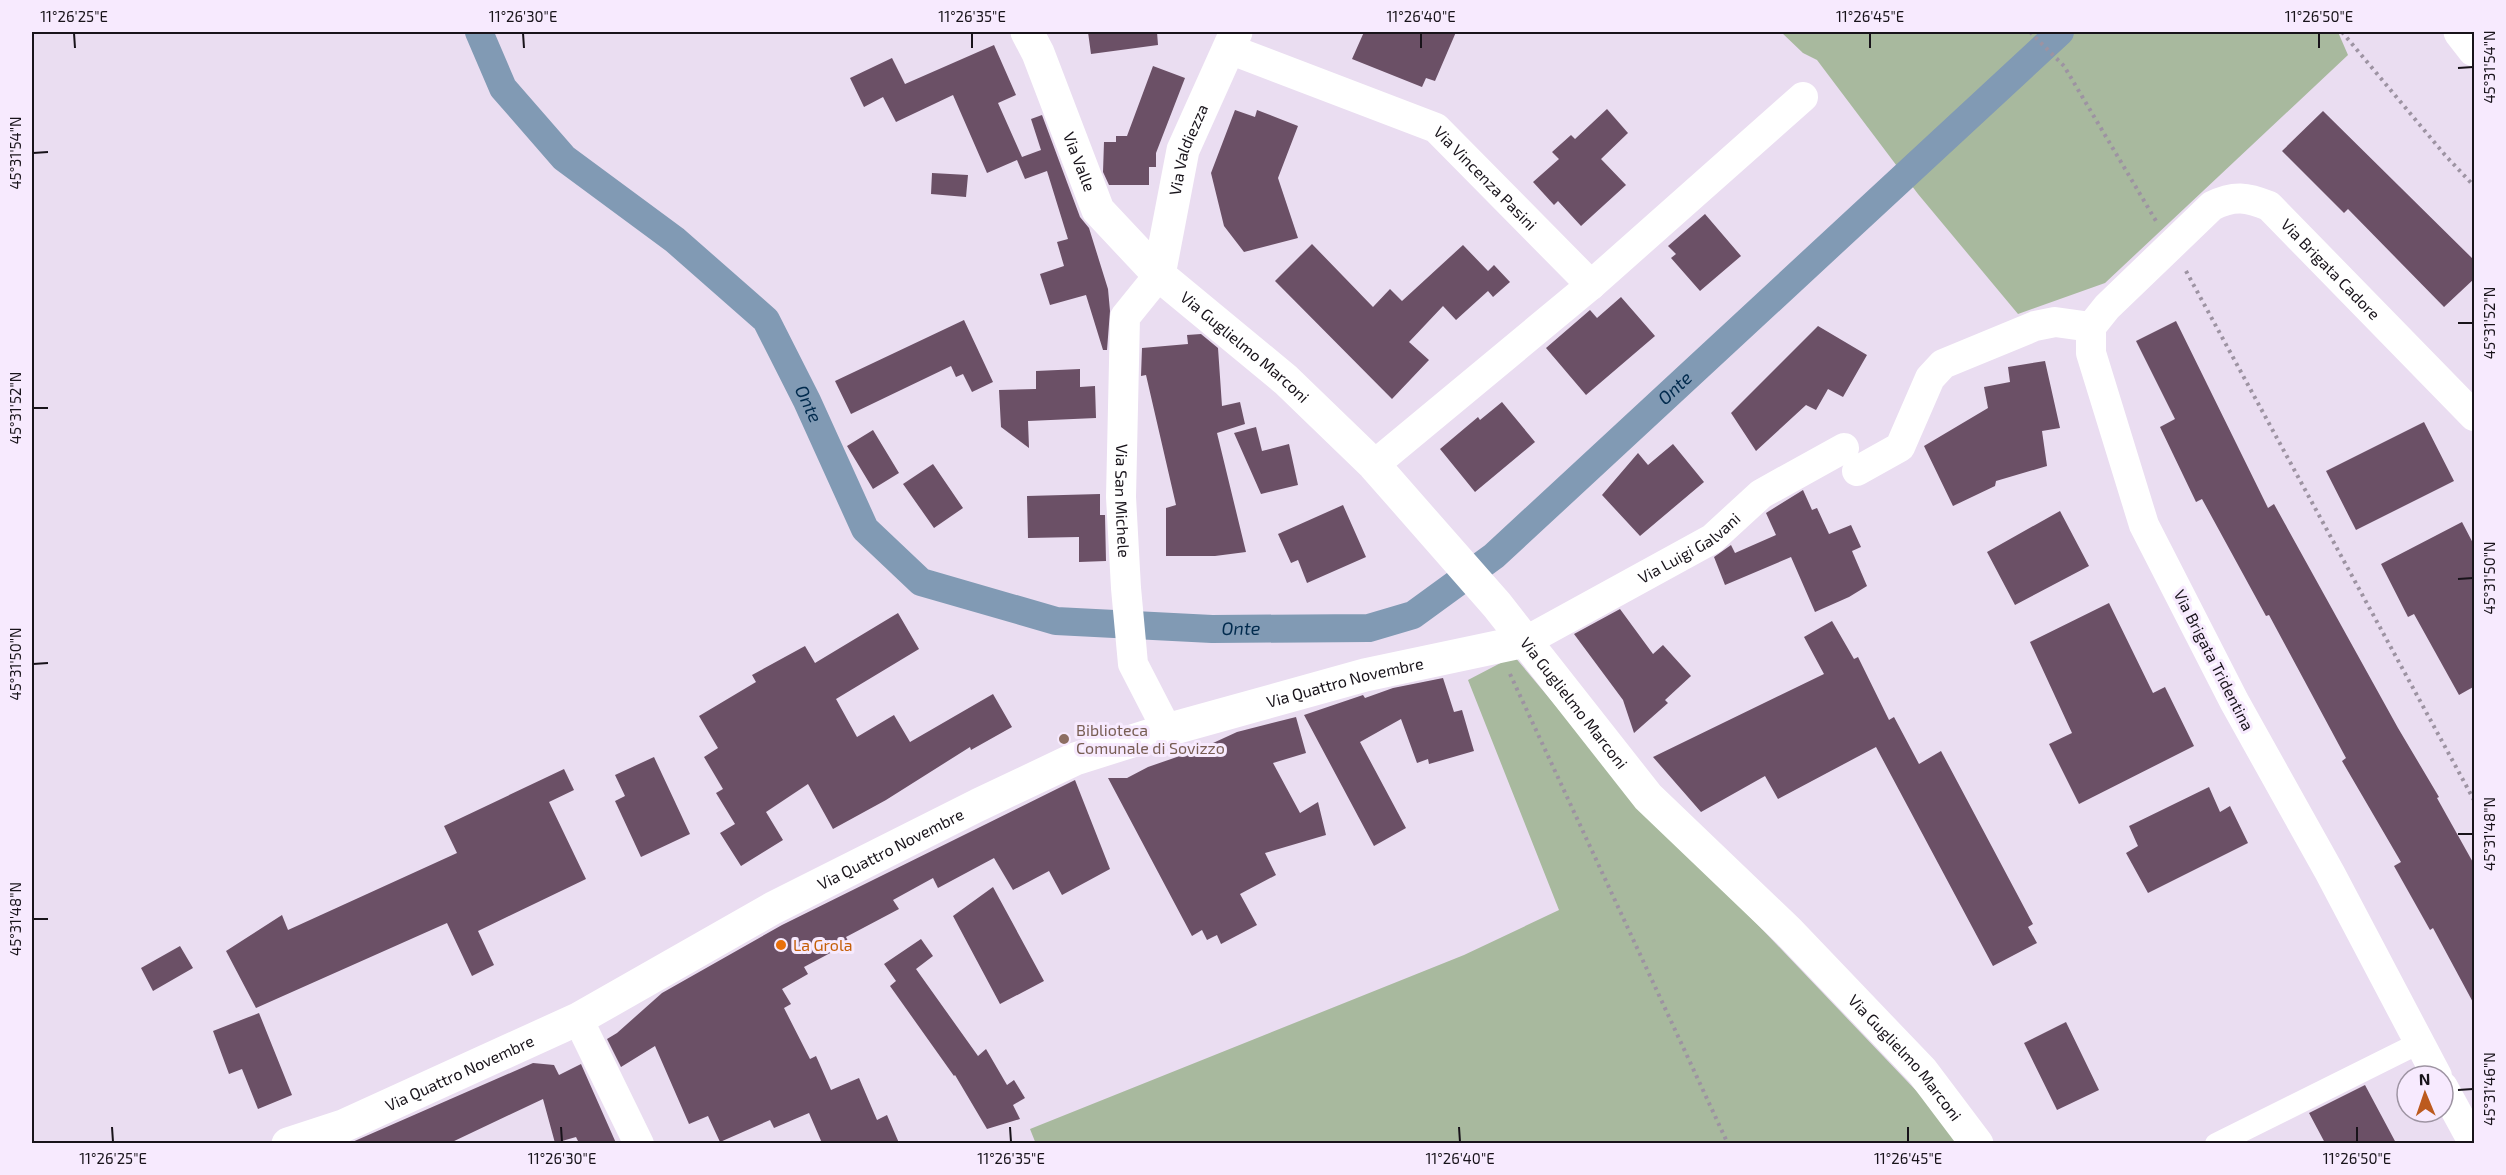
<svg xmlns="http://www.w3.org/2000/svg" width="2506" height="1175" font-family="'Exo 2',sans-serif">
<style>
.green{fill:#a8b99e}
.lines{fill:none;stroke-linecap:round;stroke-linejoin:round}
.canal{stroke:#819ab4;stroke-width:28}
.building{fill:#6b5066}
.path{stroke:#9d93a2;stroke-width:4;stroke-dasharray:3 4.5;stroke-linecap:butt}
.pedestrian{stroke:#fff;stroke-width:22}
.minor{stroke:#fff;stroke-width:30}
.tertiary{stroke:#fff;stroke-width:33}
.secondary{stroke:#fff;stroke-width:33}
.ticks{fill:none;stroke:#18131a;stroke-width:2}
.education-dot{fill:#8d6e63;stroke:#f7eafe;stroke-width:2}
.food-dot{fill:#e8710a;stroke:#f7eafe;stroke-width:2}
.labels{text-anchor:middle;stroke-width:6;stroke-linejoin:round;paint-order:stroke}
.street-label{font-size:16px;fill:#18131a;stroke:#f7eafe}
.education-label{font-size:16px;fill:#785e54;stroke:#f7eafe;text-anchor:start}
.food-label{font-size:16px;fill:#c56008;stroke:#f7eafe;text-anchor:start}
.water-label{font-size:18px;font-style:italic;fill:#002a4d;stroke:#f7eafe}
.neatline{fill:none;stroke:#18131a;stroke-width:2}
.ticks-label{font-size:15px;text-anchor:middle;fill:#18131a}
</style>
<rect width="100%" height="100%" fill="#eaddf1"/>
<!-- green -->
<path class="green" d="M1781,32H2338L2348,55L2105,283L2018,314L1918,194L1817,60L1803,53Z
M1514,656L1634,799L1760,927L1926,1101L1959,1143L1036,1144L1030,1129L1464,955L1559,910L1468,680Z"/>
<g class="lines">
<!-- canal -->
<path class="canal" id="s1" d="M479,32L503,88L564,158L675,240L766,320L807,401L865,529L921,582L1056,621L1212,629L1369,628L1413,615L1494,556L2060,32"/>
</g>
<!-- building -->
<path class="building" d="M1088,32H1157L1158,45L1091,54Z
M1364,32H1456L1435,81L1426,78L1422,87L1352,59Z
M994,45L1016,95L998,103L1022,157L1041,150L1031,119L1042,115L1080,217L1089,228L1108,289L1110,311L1107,350H1103L1086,295L1050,305L1040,274L1064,266L1057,242L1068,239L1047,171L1025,179L1017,160L987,173L953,95L896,122L883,97L864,107L850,78L892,58L905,84Z
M1153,66L1185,78L1156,153V167H1149V185H1109L1103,172L1104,142H1116V136H1127Z
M1607,109L1628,133L1601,159L1626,185L1581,226L1558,201L1554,205L1533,182L1559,159L1552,152L1571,135L1575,139Z
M1235,110L1255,117L1257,110L1298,126L1278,178L1298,238L1244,252L1224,226L1211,173Z
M2323,111L2475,261V278L2444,307L2348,209L2344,213L2282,151Z
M932,173L968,175L966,197L931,194Z
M1705,214L1741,256L1700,291L1671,258L1676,254L1668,246Z
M1312,244L1373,307L1390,289L1402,301L1463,245L1488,271L1494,265L1510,282L1493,297L1488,291L1456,320L1443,306L1409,342L1429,360L1392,399L1275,281Z
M1621,297L1655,336L1586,395L1546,348L1590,310L1597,318Z
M964,320L993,382L972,392L963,374L956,377L951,366L851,414L835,381Z
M2176,321L2268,508L2274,504L2398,728L2439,797L2437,798L2475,866V1006L2433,928L2430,930L2394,866L2401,862L2342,761L2346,758L2269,615L2266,616L2202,499L2196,502L2160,427L2175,419L2136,341Z
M1818,326L1867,355L1843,397L1828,389L1816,410L1806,405L1756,451L1731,413Z
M1201,334L1218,348L1222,406L1240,402L1245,424L1217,433L1246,552L1215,556H1166V508L1176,505L1146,375L1141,376L1142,348L1188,344L1187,335Z
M2045,361L2060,428L2042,431L2047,466L1996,481L1995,486L1953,506L1924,446L1988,408L1984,387L2010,382L2008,367Z
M1080,369V387L1095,386L1096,418L1028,421L1029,448L1001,427L999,390L1036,389V371Z
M1502,402L1535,442L1475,492L1440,449L1478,417L1480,420Z
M2424,422L2454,481L2356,530L2326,471Z
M1256,427L1262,451L1289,444L1298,485L1261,494L1234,433Z
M873,430L899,473L873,489L847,446Z
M1673,444L1704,482L1640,536L1602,495L1638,453L1648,465Z
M933,464L963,508L934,528L903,484Z
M1803,490L1812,510L1817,508L1829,534L1851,525L1861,547L1852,551L1867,586L1849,597L1815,612L1791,557L1725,585L1714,557L1731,545L1735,553L1776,535L1766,513Z
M1100,494V515H1105L1106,561L1079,562V537L1028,538L1027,496Z
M1343,505L1366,557L1307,583L1298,560L1291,563L1278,534Z
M2060,511L2089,566L2015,605L1987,552Z
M2462,522L2475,547V686L2459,695L2414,614L2408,617L2381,564Z
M2109,603L2153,693L2165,687L2194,746L2079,804L2049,744L2072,733L2030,642Z
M1620,609L1653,654L1663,645L1691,676L1665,700L1668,703L1634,733L1623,700L1574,634Z
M898,613L919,649L836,699L857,737L894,715L910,742L993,694L1012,727L971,750L970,747L886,800L833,829L808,784L766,812L783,840L741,866L720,833L735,824L716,793L723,789L704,757L718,748L699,716L756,682L752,675L805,646L815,663Z
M1832,621L1854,659L1858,657L1889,720L1894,717L1919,764L1941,751L2033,924L2028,927L2037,943L1993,966L1876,747L1778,799L1765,776L1701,812L1653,757L1824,674L1804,637Z
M1443,678L1454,712L1462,710L1474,751L1429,764L1428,759L1417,763L1401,719L1360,742L1406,828L1374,846L1304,715L1363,695L1365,698L1393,688Z
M1296,717L1306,753L1273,763L1300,813L1318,802L1326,835L1265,853L1276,875L1240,894L1257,925L1221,944L1217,935L1207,940L1202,930L1192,936L1108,778H1127L1148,767L1200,749L1237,732Z
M654,757L690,834L641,857L615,801L625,796L615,775Z
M564,769L574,790L549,802L586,879L478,931L494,965L472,976L447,923L256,1008L226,951L282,915L288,930L457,853L444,826Z
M1075,780L1110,869L1062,895L1049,871L1013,890L994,858L938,888L933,878L893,900L899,909L846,937L849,943L804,967L808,974L782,989L791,1004L784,1008L810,1059L816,1056L831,1090L859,1078L877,1120L887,1115L899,1143H822L809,1113L774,1128L770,1120L720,1142L708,1116L689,1124L655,1046L621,1067L607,1039L617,1033L662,993L782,925Z
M2209,787L2220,812L2230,806L2248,843L2148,893L2126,853L2138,846L2129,826Z
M993,887L1044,981L1000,1004L953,916Z
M921,939L933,956L916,969L978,1056L986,1049L1007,1085L1014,1080L1025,1098L1013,1105L1020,1119L987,1129L955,1075L954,1076L890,986L896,981L884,964Z
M180,946L193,968L153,991L141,968Z
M259,1013L292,1095L258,1109L242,1069L229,1074L213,1031Z
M2066,1022L2099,1090L2057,1110L2024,1043Z
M533,1063L554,1065L559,1075L581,1064L616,1143H579L576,1137L555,1143L543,1099L450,1143H350Z
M2365,1085L2396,1143H2325L2309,1113Z"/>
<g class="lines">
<!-- path -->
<path class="path" d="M2030,32L2064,66L2156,221
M2342,32L2445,155L2474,186
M2186,271L2474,800
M1510,674L1728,1144"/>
<!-- pedestrian -->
<path class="pedestrian" d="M2216,1144L2419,1043"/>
<!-- minor -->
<g class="minor">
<path id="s2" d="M1229,49L1436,128L1591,285"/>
<path id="s3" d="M1159,275L1125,317L1121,497L1126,588L1133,664L1167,730"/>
<path d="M1374,465L1591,285L1803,97"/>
<path d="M1857,471L1900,447L1930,378L1943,364L2035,326L2055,322L2091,327"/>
<path id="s4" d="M1526,641L1712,539L1761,494L1844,448"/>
<path d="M578,1019L639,1144"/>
<path id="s5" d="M2437,1076L2330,873L2234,701L2144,525L2091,353V327L2107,307L2212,206C2234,195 2247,197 2269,206L2474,416"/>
<path d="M2443,1087L2474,1144"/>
</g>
<!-- tertiary -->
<g class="tertiary">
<path d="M2460,32L2474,50"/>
<path id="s6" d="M1159,275L1183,150L1236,32"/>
<path id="s7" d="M288,1144L343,1126L578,1019L773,908L978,805L1075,759L1167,730L1365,675L1526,641"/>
</g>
<!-- secondary -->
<path class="secondary" id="s8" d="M1027,32L1038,53L1098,210L1159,275L1286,380L1374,465L1497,605L1648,797L1788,931L1922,1071L1977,1144"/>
</g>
<!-- ticks -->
<path class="ticks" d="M74,33L75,48M523,33L524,48M972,33V48M1421,33V48M1870,33V48M2319,33V48M2458,68L2473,67M33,153L48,152M2458,323H2473M33,408H48M2458,579L2473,578M33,664L48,663M2458,834H2473M33,919H48M2458,1090L2473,1089M112,1127L113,1142M561,1127L562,1142M1010,1127L1011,1142M1459,1127L1460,1142M1908,1127V1142M2357,1127V1142"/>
<!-- markers -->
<circle class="education-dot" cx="1064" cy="739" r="6"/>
<circle class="food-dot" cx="781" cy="945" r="6"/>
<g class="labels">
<!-- street labels -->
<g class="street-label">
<text dy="6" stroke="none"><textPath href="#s6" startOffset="129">Via Valdiezza</textPath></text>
<text dy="6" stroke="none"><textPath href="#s8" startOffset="140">Via Valle</textPath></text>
<text dy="6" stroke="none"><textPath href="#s2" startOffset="292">Via Vincenza Pasini</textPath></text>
<text dy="6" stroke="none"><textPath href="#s5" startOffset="1149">Via Brigata Cadore</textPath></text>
<text dy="6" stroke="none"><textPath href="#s8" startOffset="393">Via Guglielmo Marconi</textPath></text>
<text dy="6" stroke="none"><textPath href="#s3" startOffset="238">Via San Michele</textPath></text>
<text dy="6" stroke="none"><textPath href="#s4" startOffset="188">Via Luigi Galvani</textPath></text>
<text transform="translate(2214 660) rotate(63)" y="6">Via Brigata Tridentina</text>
<text dy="6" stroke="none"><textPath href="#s7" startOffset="1158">Via Quattro Novembre</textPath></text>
<text dy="6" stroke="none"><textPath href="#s8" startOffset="879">Via Guglielmo Marconi</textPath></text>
<text dy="6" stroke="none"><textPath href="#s7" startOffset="672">Via Quattro Novembre</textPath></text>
<text dy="6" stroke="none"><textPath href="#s8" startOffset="1365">Via Guglielmo Marconi</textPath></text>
<text dy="6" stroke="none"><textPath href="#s7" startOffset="186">Via Quattro Novembre</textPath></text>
</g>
<!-- education labels -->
<g class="education-label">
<text x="1076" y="736">Biblioteca<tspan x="1076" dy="18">Comunale di Sovizzo</tspan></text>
</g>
<!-- food labels -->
<g class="food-label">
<text x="793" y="951">La Grola</text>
</g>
<!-- water labels -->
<g class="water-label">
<text dy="6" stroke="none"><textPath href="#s1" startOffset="1568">Onte</textPath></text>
<text dy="6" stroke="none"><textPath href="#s1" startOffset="507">Onte</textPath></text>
<text dy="6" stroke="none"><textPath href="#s1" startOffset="1047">Onte</textPath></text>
</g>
</g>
<!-- border -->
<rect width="2506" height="1175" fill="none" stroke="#f7eafe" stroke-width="66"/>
<!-- north arrow -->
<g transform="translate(2425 1094) rotate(358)"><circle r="28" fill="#f7eafe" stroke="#9e94a3" stroke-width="1.5"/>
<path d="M0-4.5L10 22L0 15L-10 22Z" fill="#bc5a1e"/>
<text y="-9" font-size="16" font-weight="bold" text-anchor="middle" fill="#18131a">N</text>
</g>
<rect x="33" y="33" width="2440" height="1109" class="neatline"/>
<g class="ticks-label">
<text x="74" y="22">11°26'25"E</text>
<text x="523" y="22">11°26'30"E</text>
<text x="972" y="22">11°26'35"E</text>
<text x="1421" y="22">11°26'40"E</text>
<text x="1870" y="22">11°26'45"E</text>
<text x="2319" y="22">11°26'50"E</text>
<text transform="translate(2490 67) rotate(-90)" y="5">45°31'54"N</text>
<text transform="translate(16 153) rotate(-90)" y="5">45°31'54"N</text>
<text transform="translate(2490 323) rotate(-90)" y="5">45°31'52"N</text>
<text transform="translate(16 408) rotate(-90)" y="5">45°31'52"N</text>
<text transform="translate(2490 578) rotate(-90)" y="5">45°31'50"N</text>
<text transform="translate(16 664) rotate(-90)" y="5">45°31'50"N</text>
<text transform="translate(2490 834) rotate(-90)" y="5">45°31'48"N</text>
<text transform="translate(16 919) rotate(-90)" y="5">45°31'48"N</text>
<text transform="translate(2490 1089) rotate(-90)" y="5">45°31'46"N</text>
<text x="113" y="1164">11°26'25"E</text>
<text x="562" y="1164">11°26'30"E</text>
<text x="1011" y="1164">11°26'35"E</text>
<text x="1460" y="1164">11°26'40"E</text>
<text x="1908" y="1164">11°26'45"E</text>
<text x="2357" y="1164">11°26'50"E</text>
</g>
</svg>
